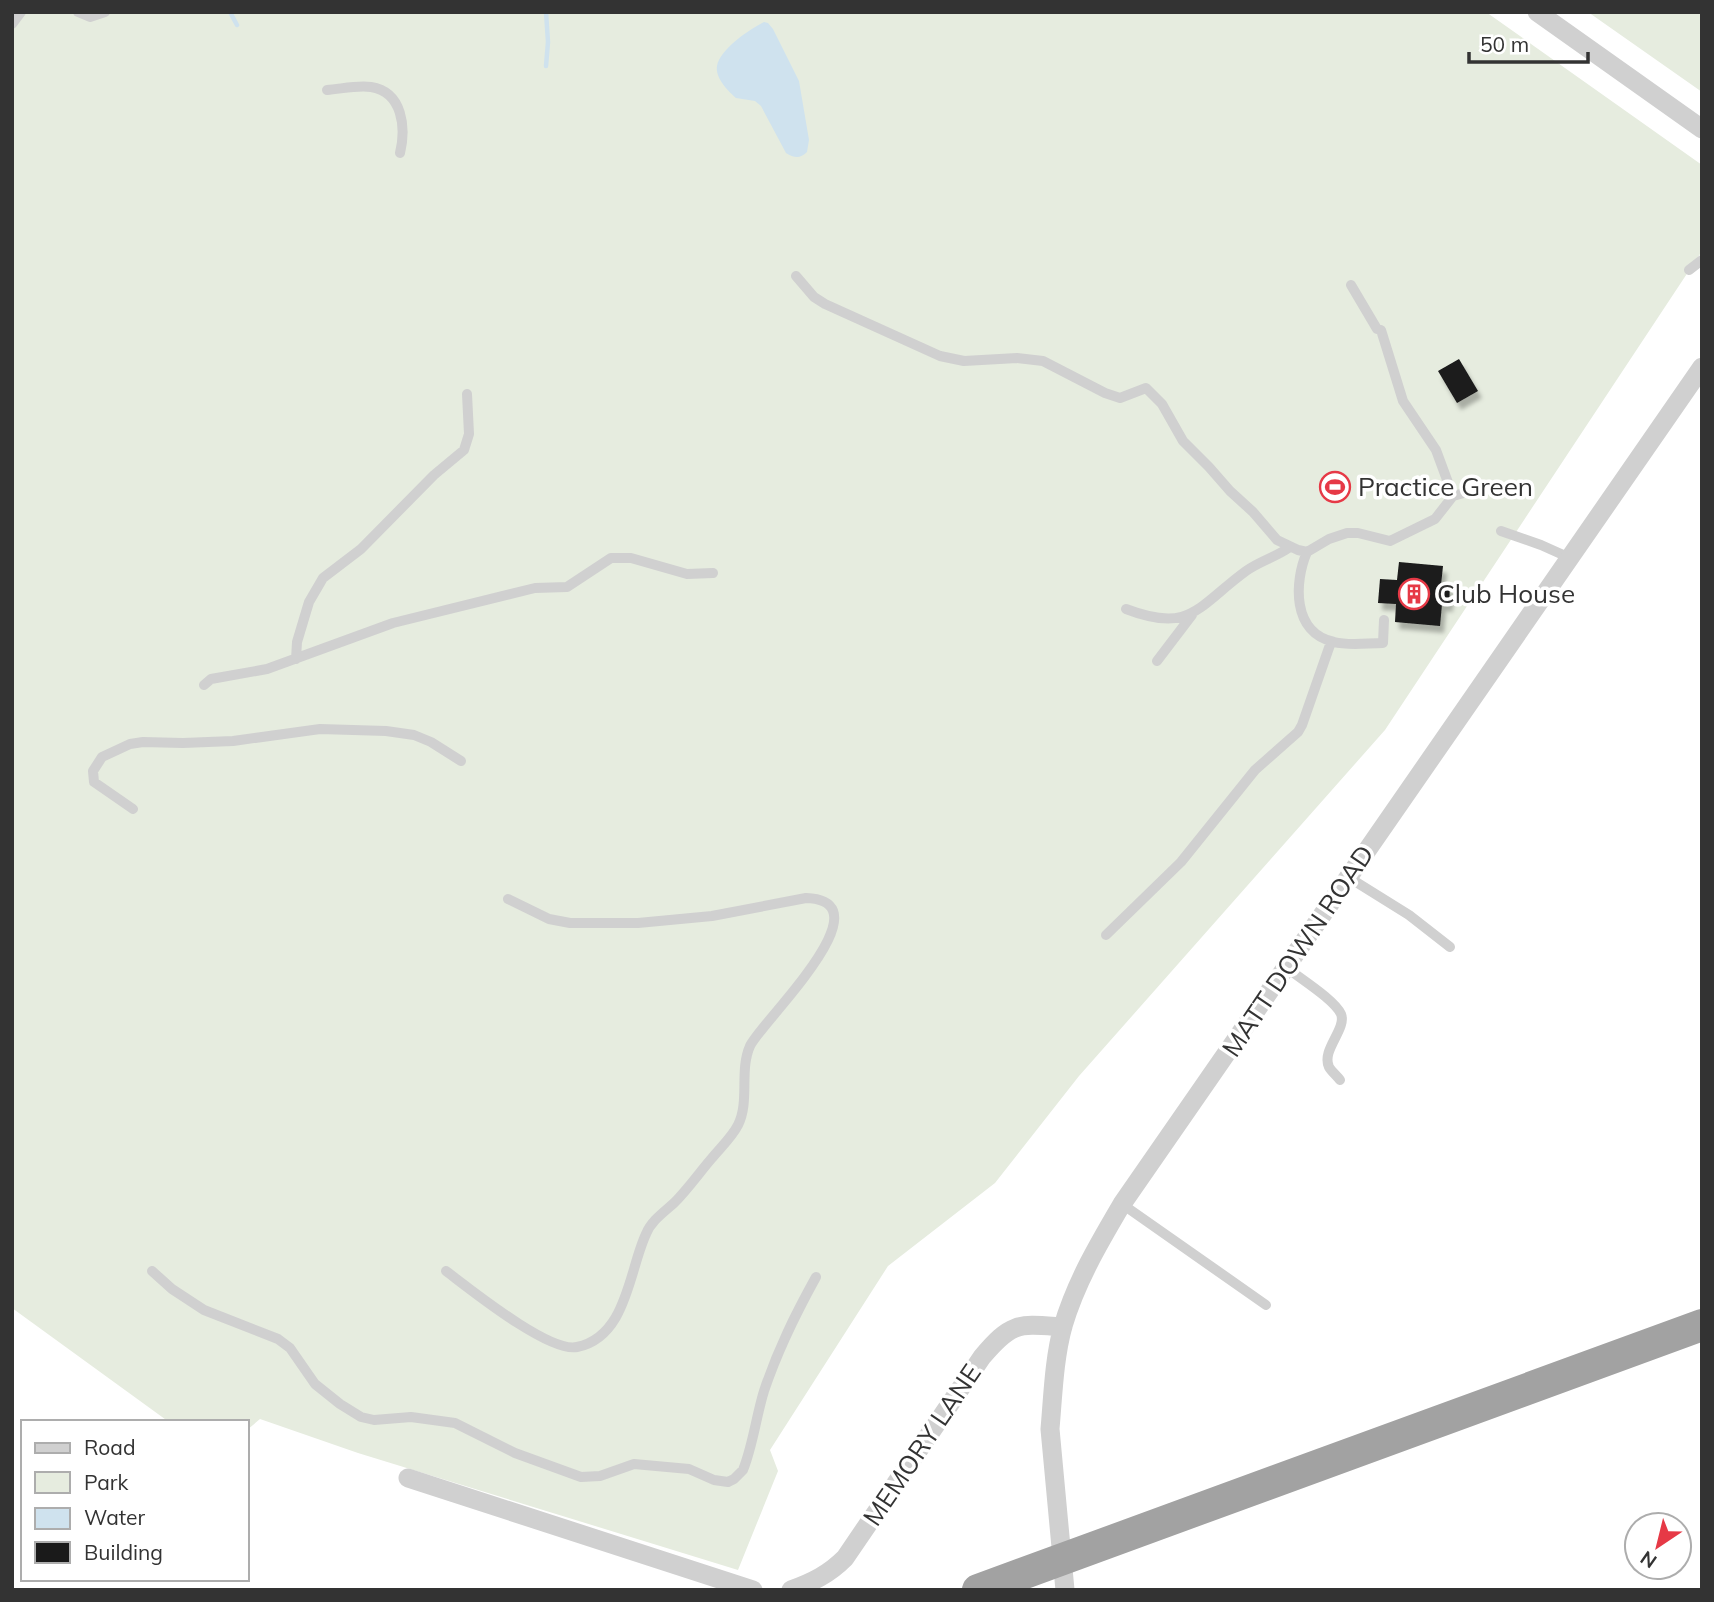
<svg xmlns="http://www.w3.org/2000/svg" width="1714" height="1602" font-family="Mulish,sans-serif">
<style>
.green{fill:#e6ecdf}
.water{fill:#cfe2ee}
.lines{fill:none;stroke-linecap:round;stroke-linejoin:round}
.stream{stroke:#cfe2ee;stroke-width:4.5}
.building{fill:#1a1a1a;filter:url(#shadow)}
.service{stroke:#d0d0d0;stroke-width:10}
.minor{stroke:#d0d0d0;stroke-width:19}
.trunk{stroke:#a2a2a2;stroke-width:32}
.labels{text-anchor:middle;stroke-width:7;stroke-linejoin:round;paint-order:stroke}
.poi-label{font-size:26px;fill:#333;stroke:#fff;text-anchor:start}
.street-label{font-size:26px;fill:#333;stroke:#fff}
</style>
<defs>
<filter id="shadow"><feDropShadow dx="4" dy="7" stdDeviation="2" flood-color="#0004"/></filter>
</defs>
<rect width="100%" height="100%" fill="#fff"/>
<!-- green -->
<path class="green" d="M12,12H1486L1702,165V251L1385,730L1079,1076L995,1183L888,1266L770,1450L778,1471L738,1570L358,1453L260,1419L247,1430V1422H169L12,1308Z
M1588,12H1702V92Z"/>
<!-- water -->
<path class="water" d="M764,22L768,23L773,29L799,81L809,140L807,152C800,159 794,158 786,153L761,106L755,101L736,98C728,91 715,78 717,66C720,49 750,29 764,22Z"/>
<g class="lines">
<!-- stream -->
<path class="stream" d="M230,12L237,25
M546,66L548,42L546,12"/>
</g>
<!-- building -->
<path class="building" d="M1459,359L1478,391L1457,403L1438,371Z
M1399,562L1443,566L1441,585H1450L1449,605L1442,604L1440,626L1395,622L1396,604L1378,603L1380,579L1397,580Z"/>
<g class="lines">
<!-- service -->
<path class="service" d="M78,12L90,17L105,12
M12,24L21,12
M327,90C341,89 357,85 371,87C403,92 406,128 400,153
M1689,270L1702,260
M796,276L814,297L825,304L940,356L964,361L1017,358L1043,361L1105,393L1120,398L1146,388L1162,404L1183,441L1209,467L1230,491L1253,512L1277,540L1298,550L1307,552L1329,539L1347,533H1358L1390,541L1435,519L1453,496L1471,491
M1351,285L1377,329L1381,330L1403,401L1436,450L1453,496
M1501,531L1541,545L1570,558
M1307,552C1294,582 1292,633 1334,642C1349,646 1367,643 1383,643L1384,620
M1126,609C1191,634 1198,606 1246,571C1260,561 1276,557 1290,547
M296,659L297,642L309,602L323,578L361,549L434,475L464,450L469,434L467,394
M1157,661L1192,615
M204,685L211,679L267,669L393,623L535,588L567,587L611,558H631L687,574L713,573
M133,809L94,782L93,771L102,757L130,744L143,742L183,743L233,741L320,729L386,731L414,735L431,742L461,761
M1348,877L1409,915L1450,947
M1106,935L1181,862L1255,770L1298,732L1302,725L1331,642
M1286,967C1299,978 1334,999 1341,1014C1347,1029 1321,1050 1329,1067C1331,1071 1337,1076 1340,1080
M1122,1204L1266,1305
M152,1271L172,1289L204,1310L278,1339L290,1348L315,1384L340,1404L361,1417L374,1420L411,1417L455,1423L515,1453L581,1477L600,1476L634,1464L689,1469L714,1480L728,1482L734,1479L743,1470C753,1445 756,1417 764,1391C778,1349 795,1315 816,1277
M446,1271C470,1289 549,1353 577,1347C627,1337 629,1270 646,1234C651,1221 664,1212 674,1203C688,1189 699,1173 712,1158C721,1147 732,1137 738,1125C750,1101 739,1071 750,1046C761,1022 890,901 806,898L712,916L638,923H570L549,919L508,899"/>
<!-- minor -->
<path class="minor" d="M1537,12L1702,129
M408,1478L753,1590
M791,1590C813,1582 829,1574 845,1558L982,1357C1012,1321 1019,1324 1063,1327
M1065,1590L1050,1429C1053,1395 1054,1359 1063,1326C1076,1282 1099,1243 1122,1204L1702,367"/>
<!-- trunk -->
<path class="trunk" d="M978,1590L1702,1325"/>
</g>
<!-- icons -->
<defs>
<g id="stadium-ring" transform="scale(1.575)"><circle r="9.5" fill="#fff" stroke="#e63946" stroke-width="1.5"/><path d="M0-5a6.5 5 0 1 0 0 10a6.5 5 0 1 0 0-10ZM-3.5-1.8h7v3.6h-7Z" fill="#e63946"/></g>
<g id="building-ring" transform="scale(1.575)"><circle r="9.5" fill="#fff" stroke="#e63946" stroke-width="1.5"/><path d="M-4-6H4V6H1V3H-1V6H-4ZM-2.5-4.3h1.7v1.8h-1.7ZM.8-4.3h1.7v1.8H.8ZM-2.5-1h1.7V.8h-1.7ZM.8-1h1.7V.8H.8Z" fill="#e63946"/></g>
</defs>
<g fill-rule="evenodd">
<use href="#stadium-ring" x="1335" y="487"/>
<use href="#building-ring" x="1414" y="594"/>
</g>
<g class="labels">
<!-- poi labels -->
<g class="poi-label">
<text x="1358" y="496">Practice Green</text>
<text x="1437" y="603">Club House</text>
</g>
<!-- street labels -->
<g class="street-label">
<text transform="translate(1298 951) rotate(-56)" y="9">MATT DOWN ROAD</text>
<text transform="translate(922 1445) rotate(-56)" y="9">MEMORY LANE</text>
</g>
</g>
<!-- border -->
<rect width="1714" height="1602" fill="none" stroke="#333333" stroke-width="28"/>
<!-- legend -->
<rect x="21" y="1420" width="228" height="161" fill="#ffffff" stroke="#adadad" stroke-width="2"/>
<rect x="35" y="1443" width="35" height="10" fill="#d0d0d0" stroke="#adadad" stroke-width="2"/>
<text x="84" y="1455" font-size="21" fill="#333333">Road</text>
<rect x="35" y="1472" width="35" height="21" fill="#e6ecdf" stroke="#adadad" stroke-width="2"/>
<text x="84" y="1490" font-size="21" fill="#333333">Park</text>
<rect x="35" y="1508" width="35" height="21" fill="#cfe2ee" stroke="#adadad" stroke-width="2"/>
<text x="84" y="1525" font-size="21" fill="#333333">Water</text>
<rect x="35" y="1542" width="35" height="21" fill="#1a1a1a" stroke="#adadad" stroke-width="2"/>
<text x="84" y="1560" font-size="21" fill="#333333">Building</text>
<!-- north arrow -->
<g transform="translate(1658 1546) rotate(215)"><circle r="33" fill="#ffffff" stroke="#adadad" stroke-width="2"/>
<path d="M0-5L12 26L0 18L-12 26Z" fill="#e63946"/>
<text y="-10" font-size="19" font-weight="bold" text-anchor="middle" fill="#333333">N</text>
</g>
<!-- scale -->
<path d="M1469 52v10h119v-10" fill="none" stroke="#333333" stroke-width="3.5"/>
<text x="1480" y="52" font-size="21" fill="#333333" stroke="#ffffff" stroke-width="5" paint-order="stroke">50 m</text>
</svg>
